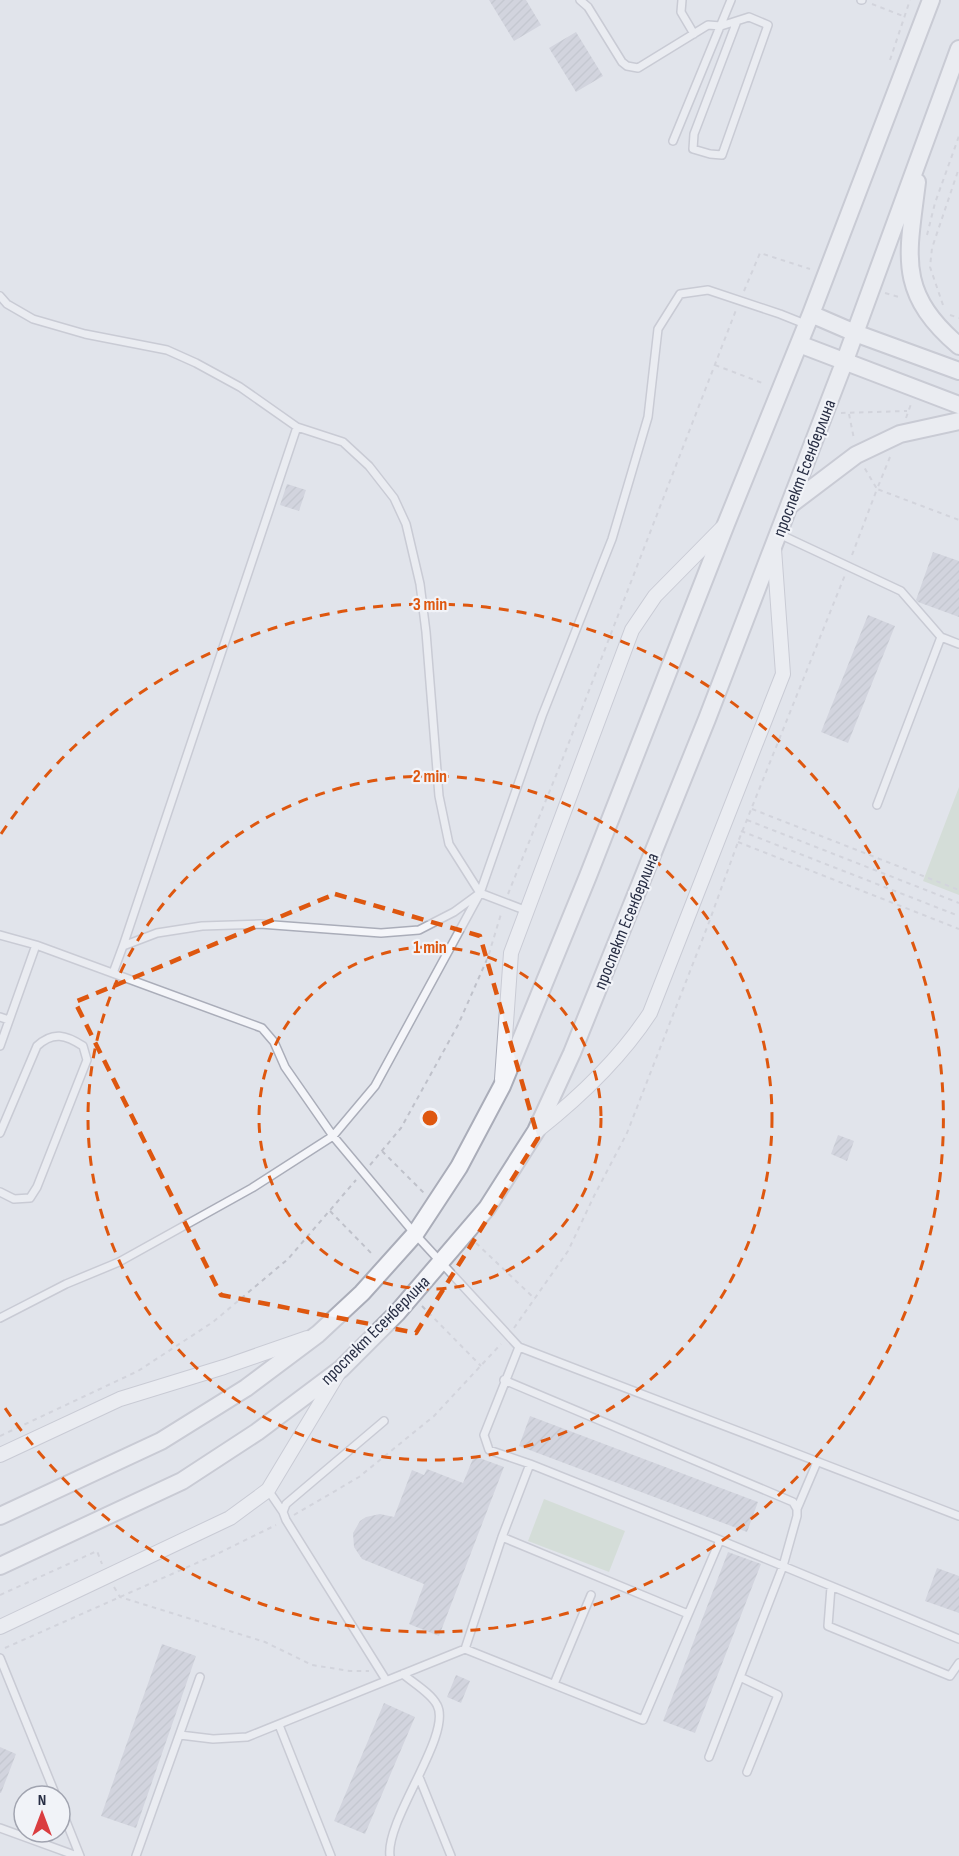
<svg xmlns="http://www.w3.org/2000/svg" width="959" height="1856" font-family="'Sofia Sans Condensed',sans-serif">
<style>
.green{fill:#c4d6c2}
.building{fill:url(#building-hatch)}
.lines{fill:none;stroke-linecap:round;stroke-linejoin:round}
.service-casing{stroke:#aaadb9;stroke-width:10}
.minor-casing{stroke:#aaadb9;stroke-width:16}
.tertiary-casing{stroke:#aaadb9;stroke-width:20}
.path{stroke:#bfc1ca;stroke-width:2;stroke-dasharray:4.5 4.5;stroke-linecap:butt}
.service{stroke:#f4f5f9;stroke-width:7}
.minor{stroke:#f4f5f9;stroke-width:14}
.tertiary{stroke:#f4f5f9;stroke-width:16}
.marked{fill:none;stroke:#de570f;stroke-width:4.5;stroke-dasharray:12 8;stroke-linejoin:round}
.ring{fill:none;stroke:#de570f;stroke-width:3;stroke-dasharray:10 8}
.labels{text-anchor:middle;stroke-width:4.5;stroke-linejoin:round;paint-order:stroke}
.street-label{font-size:18px;fill:#282e44;stroke:#f1f3f8}
.centre{fill:#de570f;stroke:#f1f3f8;stroke-width:3}
.ring-label{font-size:18px;text-anchor:middle;font-weight:bold;fill:#de570f;stroke:#f1f3f8;stroke-width:4.5;stroke-linejoin:round;paint-order:stroke}
</style>
<defs>
<pattern id="building-hatch" width="6" height="6" patternUnits="userSpaceOnUse" patternTransform="scale(1.5)"><rect width="6" height="6" fill="#bec2ce"/><path d="M-1 1l2-2M0 6l6-6M5 7l2-2" fill="none" stroke="#a3a7b2"/></pattern>
</defs>
<rect width="100%" height="100%" fill="#e1e4eb"/>
<!-- green -->
<path class="green" d="M959,787V895L923,881Z
M544,1499L625,1531L609,1572L528,1541Z"/>
<!-- building -->
<path class="building" d="M489,0H526L541,25L514,41Z
M576,32L603,76L576,92L549,48Z
M287,484L306,490L299,511L280,505Z
M933,552L959,561V617L918,602L916,600Z
M868,615L895,626L848,743L821,732Z
M838,1135L854,1141L847,1161L831,1154Z
M530,1416L758,1502L747,1532L519,1446Z
M474,1456L504,1467L439,1636L409,1624L424,1584L362,1559L354,1547L353,1533L360,1521L366,1517L380,1514L394,1517L412,1470L424,1475L427,1469L463,1483Z
M728,1552L761,1564L695,1733L663,1721Z
M937,1568L959,1576V1613L925,1601Z
M162,1644L196,1656L136,1828L101,1816Z
M456,1675L470,1681L461,1703L447,1697Z
M384,1703L415,1717L365,1834L334,1821Z
M0,1747L16,1754L1,1793H0Z"/>
<g class="lines">
<!-- service casing -->
<g class="service-casing">
<path id="service" d="M580,0L588,7L622,62L627,66L638,68L708,25L721,26L749,17L768,25L722,155L710,154L693,149L694,134L737,21
M682,0L681,12L694,34
M861,0H862
M673,141L731,0
M0,296L7,304L33,319L85,334L167,350L196,363L240,387L297,427L343,442L369,466L394,498L406,524L420,584L426,632L439,796L449,844L480,893
M779,534L901,591L941,637L877,805
M941,637L959,644
M0,935L36,945L262,1028L274,1042L285,1067L333,1136L415,1234L519,1347L484,1435L489,1450L530,1464
M123,946L297,427
M113,973L123,946L157,933L202,926L260,924L381,933L419,930L454,912L480,893L527,911
M0,1017L9,1020
M0,1046L36,945
M0,1133L37,1046C53,1031 66,1035 83,1046L87,1060L37,1187L30,1198L14,1199L0,1192
M0,1318L66,1284L119,1262L252,1188L333,1136L375,1086L480,893L542,716L612,539L648,417L658,329L680,294L708,290L780,314L805,324
M519,1347L959,1516
M504,1380L793,1502L797,1509V1516L783,1566L709,1757
M384,1421L286,1504L283,1512L286,1520L386,1680
M268,1490L283,1512
M797,1509L817,1462
M502,1537L688,1614
M720,1540L959,1639
M831,1587L828,1626L950,1676L959,1663
M0,1658L56,1796
M740,1677L778,1695L747,1772
M554,1684L591,1595
M279,1725L331,1856
M180,1735L213,1739L247,1737L465,1649L502,1537L530,1464L720,1540L643,1720L465,1649
M419,1777L451,1856
M60,1806L80,1856
M0,1828L77,1856
M136,1856L200,1677
M390,1856C385,1820 453,1734 437,1705C431,1693 413,1683 403,1674"/>
</g>
<!-- minor casing -->
<g class="minor-casing">
<path id="minor" d="M502,1079L511,953L632,630L655,596L724,526
M538,1130C581,1096 620,1059 650,1013L783,674L774,549
M0,1455L120,1399L224,1367L307,1338
M0,1627L230,1518L268,1490L339,1372"/>
</g>
<!-- tertiary casing -->
<g class="tertiary-casing">
<path id="tertiary" d="M917,182C908,256 896,292 959,346
M811,314L855,333L959,371
M799,344L959,405
M790,505L856,455L900,434L959,421
M0,1516L161,1441L246,1388L318,1334L362,1293L415,1234L459,1167L502,1086L588,876L726,524L811,314L931,0
M0,1566L182,1481L257,1432L341,1369L397,1313L487,1208L536,1131L572,1053L707,719L773,547L844,363L959,49"/>
</g>
<!-- path -->
<path class="path" d="M872,4L903,16
M890,60L910,0
M927,235L935,203L959,136
M744,291L760,253L810,269
M885,293L902,298
M943,305L930,267L932,248L959,168
M950,315L959,318
M715,365L765,384
M841,413L907,411
M849,414L854,439
M906,418L911,404
M890,457L877,489L959,520
M852,555L877,489L864,467
M752,809L959,890
M747,820L959,903
M741,831L959,916
M738,842L959,929
M508,894L561,763L736,310
M382,1151L424,1193
M370,1165L401,1128L458,1025L488,957L501,914
M330,1211L374,1256
M476,1243L535,1299
M422,1306L481,1366
M514,1328L568,1251L594,1196L627,1133L708,925L738,842L845,575
M0,1436L138,1371L213,1322L288,1259L356,1180
M294,1515L359,1477L434,1416L501,1344
M114,1587L120,1597L265,1642L312,1665L350,1671H369
M0,1595L97,1551L102,1564
M5,1648L217,1554L276,1525"/>
<!-- service -->
<use href="#service" class="service"/>
<!-- minor -->
<use href="#minor" class="minor"/>
<!-- tertiary -->
<use href="#tertiary" class="tertiary"/>
</g>
<!-- marked area -->
<path d="M0 0H959V1856H0ZM335,894L480,936L538,1138L416,1333L221,1295L75,1002Z" fill="#e1e4eb" fill-opacity=".55" fill-rule="evenodd"/>
<path class="marked" d="M335,894L480,936L538,1138L416,1333L221,1295L75,1002Z"/>
<!-- distance rings -->
<g class="ring">
<circle cx="430" cy="1118" r="171"/>
<circle cx="430" cy="1118" r="342"/>
<path d="M1 834A514 514 0 1 1 1 1402"/>
</g>
<g class="labels">
<!-- street labels -->
<g class="street-label">
<text transform="translate(804 468) rotate(-69)" y="6">проспект Есенберлина</text>
<text transform="translate(626 921) rotate(-68)" y="6">проспект Есенберлина</text>
<text transform="translate(375 1330) rotate(-45)" y="6">проспект Есенберлина</text>
</g>
</g>
<circle cx="430" cy="1118" r="9" class="centre"/>
<g class="ring-label">
<text x="430" y="610">3 min</text>
<text x="430" y="782">2 min</text>
<text x="430" y="953">1 min</text>
</g>
<!-- north arrow -->
<g transform="translate(42 1814)"><circle r="28" fill="#f1f3f8" stroke="#a1a4b0" stroke-width="1.5"/>
<path d="M0-4.5L10 22L0 15L-10 22Z" fill="#da3d40"/>
<text y="-9" font-size="16" font-weight="bold" text-anchor="middle" fill="#282e44">N</text>
</g>
</svg>
